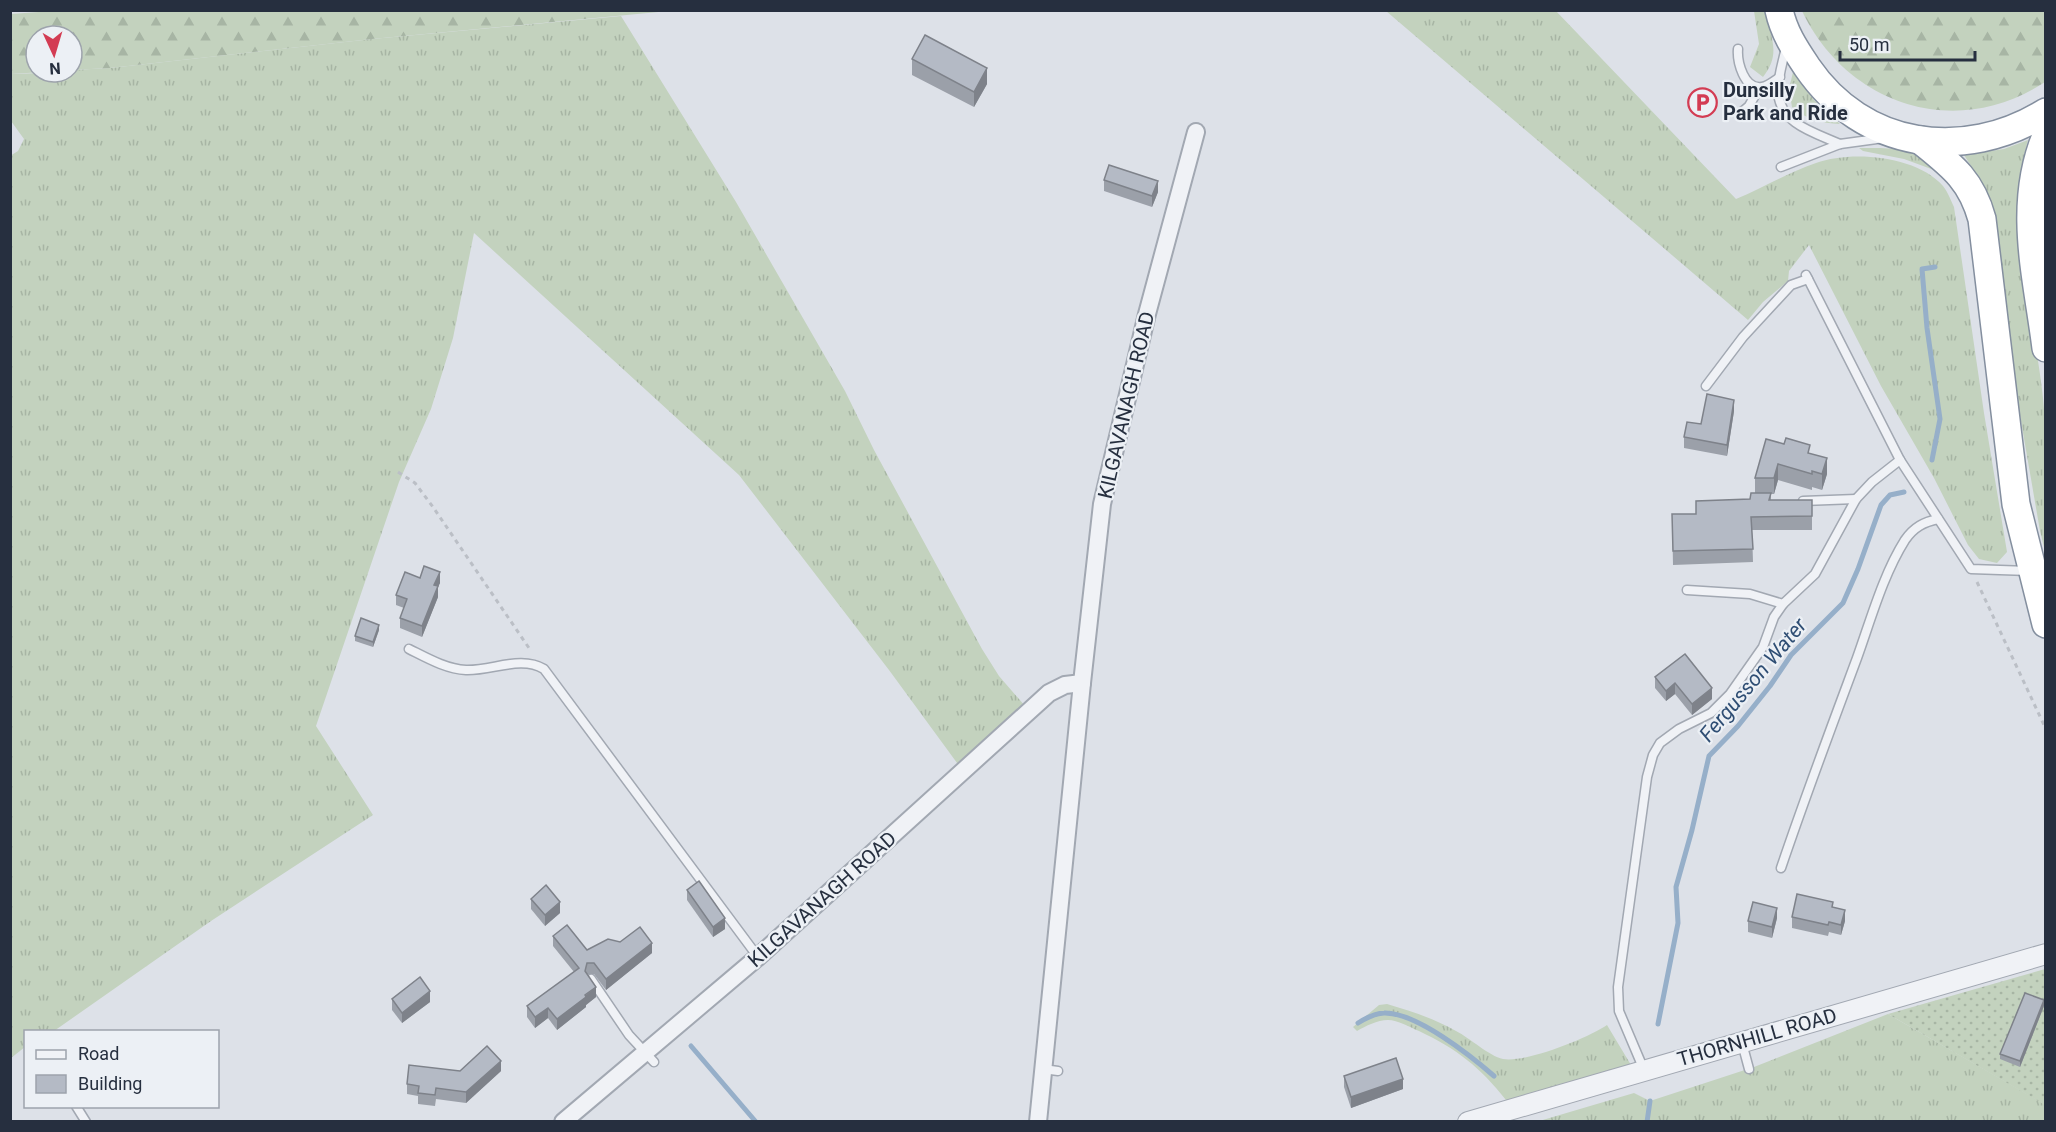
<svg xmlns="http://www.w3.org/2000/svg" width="2056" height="1132" font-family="Roboto,sans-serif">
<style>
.grass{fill:url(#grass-tufts)}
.forest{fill:url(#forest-firs)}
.garden{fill:url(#garden-dots)}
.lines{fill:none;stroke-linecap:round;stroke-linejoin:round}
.stream{stroke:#96afc9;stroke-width:5}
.service-casing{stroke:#a2a8b2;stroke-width:11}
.minor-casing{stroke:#a2a8b2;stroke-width:20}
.tertiary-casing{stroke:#a2a8b2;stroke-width:22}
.trunk-casing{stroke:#848f9f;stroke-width:30}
.path{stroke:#bbbfc6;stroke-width:3;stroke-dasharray:4.5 4.5;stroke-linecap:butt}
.service{stroke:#f0f2f6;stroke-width:8}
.minor{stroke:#f0f2f6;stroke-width:16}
.tertiary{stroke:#f0f2f6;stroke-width:20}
.trunk{stroke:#fff;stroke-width:27}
.wall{fill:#9ba0a9}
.shaded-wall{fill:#7e828a}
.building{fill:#b4bac5;stroke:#7e828a;stroke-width:1.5}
.labels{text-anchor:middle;stroke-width:4.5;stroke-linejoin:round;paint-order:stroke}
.poi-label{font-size:20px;font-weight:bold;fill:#262f3f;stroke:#ecf0f5;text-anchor:start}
.street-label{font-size:20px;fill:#262f3f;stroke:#ecf0f5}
.water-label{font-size:21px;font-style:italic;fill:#2f4e74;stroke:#ecf0f5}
</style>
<defs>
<pattern id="grass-tufts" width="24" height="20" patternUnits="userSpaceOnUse" patternTransform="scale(1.5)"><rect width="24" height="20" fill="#c3d2be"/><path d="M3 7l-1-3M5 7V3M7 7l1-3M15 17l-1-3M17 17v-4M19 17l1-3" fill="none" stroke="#a7b5a4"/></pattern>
<pattern id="forest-firs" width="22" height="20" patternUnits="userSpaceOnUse" patternTransform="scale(1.5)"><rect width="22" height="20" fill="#c3d2be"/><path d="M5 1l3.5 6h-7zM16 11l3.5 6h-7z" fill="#a7b5a4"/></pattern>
<pattern id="garden-dots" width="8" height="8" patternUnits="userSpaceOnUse" patternTransform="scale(1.5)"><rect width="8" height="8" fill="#c3d2be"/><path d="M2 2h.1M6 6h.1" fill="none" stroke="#a7b5a4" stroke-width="1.8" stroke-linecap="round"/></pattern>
</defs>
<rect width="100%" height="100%" fill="#dde1e8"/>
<!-- grass -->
<g class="grass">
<path d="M1386,11H1556L1736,199C1763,188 1789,172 1816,163C1852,150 1917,156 1943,186C1948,192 1951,201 1954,207L1984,413L2007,552L1997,563L1979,559L1968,545L1934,478L1881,386L1809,245L1789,271L1788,281L1763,302L1748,320Z"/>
<path d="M1754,11H1766C1770,37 1782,53 1763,77L1750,67L1759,44Z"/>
<path d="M621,16L736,202L845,391L874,450L982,649L999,676L1025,706L960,767L889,670L739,475L474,233L453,338L431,409L399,482L316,726L373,815L211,921L54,1031L26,1032L25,1047L11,1058L10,156L18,151L24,139L11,121V74L72,72V70L110,68L372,39Z"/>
<path d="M1793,72L1814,100L1840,124C1821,123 1807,120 1792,107L1789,89Z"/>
<path d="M2028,140C2002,231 2040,330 2045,422C2048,465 2045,508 2045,551L2040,531L2016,392L1992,212L1980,180L1964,155L2004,149Z"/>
<path d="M1859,148C1887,148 1915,146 1934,170L1904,159L1863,151Z"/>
<path d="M1387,1004C1411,1011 1435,1019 1456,1031C1470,1038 1489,1056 1503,1059C1526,1063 1588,1038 1607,1025L1631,1065L1506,1100C1480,1067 1457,1049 1419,1031C1409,1027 1398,1020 1388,1020C1377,1020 1366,1026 1357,1031L1353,1027L1379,1005Z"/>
<path d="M1888,1014L2046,1105L2045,1122H1536L1634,1093L1650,1101L1754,1067Z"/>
</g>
<!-- forest -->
<g class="forest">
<path d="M66,10H693V11H669L372,39L110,68L72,70V36H36V72H43L11,74V14Z"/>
<path d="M1802,11H2045V82C1956,141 1847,105 1802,11Z"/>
</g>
<!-- garden -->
<path class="garden" d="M2045,969V1105L1888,1014Z"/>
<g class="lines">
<!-- stream -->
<g class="stream">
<path d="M1932,460L1940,419L1927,328L1922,269L1935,267"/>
<path d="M1358,1023C1366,1018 1375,1013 1384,1013C1416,1012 1471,1056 1494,1076"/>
<path d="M1658,1024L1678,923L1676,887L1692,830L1709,756L1738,726L1770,686L1791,655L1843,603L1858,569L1881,505L1890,495L1904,492"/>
<path d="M691,1046L756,1122"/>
<path d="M1647,1122L1650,1101"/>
</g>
<defs>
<g id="service">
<path d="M1786,47C1783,62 1777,79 1778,93C1781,125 1816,133 1840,144"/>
<path d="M1738,49C1737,62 1744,90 1762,87C1768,86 1774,81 1780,77"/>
<path d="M1743,111L1749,106L1759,88"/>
<path d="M1781,167L1840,144L1884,138"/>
<path d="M1806,275L1900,460L1971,569L2029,571"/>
<path d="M1706,386L1743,337L1791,285L1808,279"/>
<path d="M1803,501L1856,499"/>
<path d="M1687,590L1750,594L1783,604L1815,574L1856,499L1872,482L1900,460"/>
<path d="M409,649C427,658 446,669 466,670C492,671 521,655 544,669L758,957"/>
<path d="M1781,868C1805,797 1831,728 1857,658C1871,619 1883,575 1905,540C1914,527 1924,522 1938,519"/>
<path d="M591,979L629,1035L654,1062"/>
<path d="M1742,1043L1749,1069"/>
<path d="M1043,1069L1058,1071"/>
<path d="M1644,1070L1619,1011L1618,987L1647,777L1653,755L1660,743L1679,729L1711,713L1730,694L1763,647L1774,617L1783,604"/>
<path d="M76,1106L86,1122"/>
</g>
<g id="minor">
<path d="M563,1122L758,957L1049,693L1065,685L1082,683"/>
<path d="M1038,1122L1082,683L1102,504L1147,314L1196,132"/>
</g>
<path id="tertiary" d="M1468,1122L2046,954"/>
<g id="trunk">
<path d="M1779,10C1784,33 1795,49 1807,67C1863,149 1963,163 2046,112"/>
<path d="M2046,136C2017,206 2037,276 2046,348"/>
<path d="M1920,140C1951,165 1971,179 1982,219L2016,504L2046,624"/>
</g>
</defs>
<!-- service casing -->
<use href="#service" class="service-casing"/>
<!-- minor casing -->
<use href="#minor" class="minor-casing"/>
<!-- tertiary casing -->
<use href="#tertiary" class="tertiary-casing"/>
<!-- trunk casing -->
<use href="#trunk" class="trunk-casing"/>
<!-- path -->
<g class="path">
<path d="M398,472L415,483L433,507L531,651"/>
<path d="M1977,582L2044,725"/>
</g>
<!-- service -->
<use href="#service" class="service"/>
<!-- minor -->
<use href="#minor" class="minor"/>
<!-- tertiary -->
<use href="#tertiary" class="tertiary"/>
<!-- trunk -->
<use href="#trunk" class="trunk"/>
</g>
<!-- wall -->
<g class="wall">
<path d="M912,59L987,84L974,107L912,75Z"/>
<path d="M1104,180L1158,192L1152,207L1104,191Z"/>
<path d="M1734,411L1727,456L1684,448V437Z"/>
<path d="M1766,439L1810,454L1827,474L1822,490L1812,487V490L1778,480L1774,494H1771V500H1812V530H1752L1753,562L1673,565L1672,514H1696V501L1750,499L1755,493V478Z"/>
<path d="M420,578L440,583L438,586V597L422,637L400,628V618L404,608L396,605V595Z"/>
<path d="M379,630L373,647L355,641V636Z"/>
<path d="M1685,654L1712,699L1692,715L1675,694L1666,701L1655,688V677Z"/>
<path d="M687,890L725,929L713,937L687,900Z"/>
<path d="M531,899L560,913L545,926L531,909Z"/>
<path d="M1833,907L1845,921L1841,935L1829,932L1828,936L1792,928V917Z"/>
<path d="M1777,918L1772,938L1748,932V921Z"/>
<path d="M553,936L587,950L652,953L606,990L594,974H587L596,997L586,1005V1007L557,1030L548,1018L535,1028L527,1017V1006L574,972L553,946Z"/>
<path d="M392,999L430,1002L402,1023L392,1010Z"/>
<path d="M2044,1006L2020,1067L2000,1059V1054Z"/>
<path d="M460,1071H501L466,1103L436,1099L435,1106L418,1104V1096L407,1094V1084Z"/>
<path d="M1344,1076L1403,1089L1351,1108L1344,1087Z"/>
</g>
<!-- shaded-wall -->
<g class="shaded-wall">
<path d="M987,68V84L974,107V92Z"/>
<path d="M1158,181V192L1152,207V196Z"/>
<path d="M1734,400V411L1727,456V445Z"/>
<path d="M1827,458V474L1822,490V474Z"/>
<path d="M1778,464V480L1774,494V478Z"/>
<path d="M440,572V583L434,596V585Z"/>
<path d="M438,586V597L422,637V626Z"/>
<path d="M379,625V630L373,647V642Z"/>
<path d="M1675,683V694L1666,701V691Z"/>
<path d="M1712,688V699L1692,715V704Z"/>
<path d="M560,902V913L545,926V915Z"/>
<path d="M1777,908V918L1772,938V927Z"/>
<path d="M1845,910V921L1841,935V925Z"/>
<path d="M725,918V929L713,937V927Z"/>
<path d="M652,943V953L606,990V979Z"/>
<path d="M596,987V997L586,1005V1007L557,1030V1019Z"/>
<path d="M430,991V1002L402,1023V1013Z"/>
<path d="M2044,1000V1006L2020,1067V1061Z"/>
<path d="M548,1008V1018L535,1028V1017Z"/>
<path d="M501,1061V1071L466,1103V1092Z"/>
<path d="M1403,1079V1089L1351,1108V1097Z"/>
</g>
<!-- building -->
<g class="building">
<path d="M925,35L987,68L974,92L912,59Z"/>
<path d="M1109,165L1158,181L1152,196L1104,180Z"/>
<path d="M1707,394L1734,400L1727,445L1684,437L1687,422L1701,424Z"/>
<path d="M1786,438L1810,445L1808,453L1827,458L1822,474L1812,471V474L1778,464L1774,478H1755L1766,439L1784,444Z"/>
<path d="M1751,493H1771L1769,500H1812V516L1751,517L1753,549L1673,551L1672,514H1696V501L1750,499Z"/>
<path d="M424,566L440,572L434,585L438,586L422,626L400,618L407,599L396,595L405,572L420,578Z"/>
<path d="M361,618L379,625L373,642L355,636Z"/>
<path d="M1685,654L1712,688L1692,704L1675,683L1666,691L1655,677Z"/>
<path d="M699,881L725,918L713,927L687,890Z"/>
<path d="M546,885L560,902L545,915L531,899Z"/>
<path d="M1797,894L1833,902L1832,907L1845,910L1841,925L1829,922L1828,925L1792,917Z"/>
<path d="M1753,902L1777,908L1772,927L1748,921Z"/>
<path d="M567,925L587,950L608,939L620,942L640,927L652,943L606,979L594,963H587L585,971L596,987L585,995L586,997L557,1019L548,1008L535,1017L527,1006L579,968L553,936Z"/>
<path d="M420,977L430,991L402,1013L392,999Z"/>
<path d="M2025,993L2044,1000L2020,1061L2000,1054Z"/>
<path d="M487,1046L501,1061L466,1092L436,1088L435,1095L418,1093L419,1086L407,1084L409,1065L460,1071Z"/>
<path d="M1396,1058L1403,1079L1351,1097L1344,1076Z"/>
</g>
<!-- icons -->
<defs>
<symbol id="parking-ring" viewBox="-11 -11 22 22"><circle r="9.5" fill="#ecf0f5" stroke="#d33c53" stroke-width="1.5"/><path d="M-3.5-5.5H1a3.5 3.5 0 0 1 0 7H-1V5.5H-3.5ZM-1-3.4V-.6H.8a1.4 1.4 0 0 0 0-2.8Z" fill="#d33c53"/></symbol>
</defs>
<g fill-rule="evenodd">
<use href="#parking-ring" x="1686" y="86" width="33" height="33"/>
</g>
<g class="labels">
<!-- poi labels -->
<g class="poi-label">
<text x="1723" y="97">Dunsilly<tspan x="1723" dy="23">Park and Ride</tspan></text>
</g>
<!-- street labels -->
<g class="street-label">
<text transform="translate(1126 405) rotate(-77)" y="7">KILGAVANAGH ROAD</text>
<text transform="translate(822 899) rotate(-42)" y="7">KILGAVANAGH ROAD</text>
<text transform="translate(1757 1037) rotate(-16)" y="7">THORNHILL ROAD</text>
</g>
<!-- water labels -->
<g class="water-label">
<text transform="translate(1753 680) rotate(-50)" y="7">Fergusson Water</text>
</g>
</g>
<!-- border -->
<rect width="2056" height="1132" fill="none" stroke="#262f3f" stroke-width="24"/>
<!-- legend -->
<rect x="24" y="1030" width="195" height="78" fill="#ecf0f5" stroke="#9da3ac" stroke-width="1.5"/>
<rect x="36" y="1050" width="30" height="9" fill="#f0f2f6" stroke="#9da3ac" stroke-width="1.5"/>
<text x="78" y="1060" font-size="18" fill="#262f3f">Road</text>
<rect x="36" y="1075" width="30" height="18" fill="#b4bac5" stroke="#9da3ac" stroke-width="1.5"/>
<text x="78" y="1090" font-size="18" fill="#262f3f">Building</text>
<!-- north arrow -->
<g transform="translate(54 54) rotate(176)"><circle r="28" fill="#ecf0f5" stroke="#9da3ac" stroke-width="1.5"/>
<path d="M0-4.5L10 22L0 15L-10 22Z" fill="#d33c53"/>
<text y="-9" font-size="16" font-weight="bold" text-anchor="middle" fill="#262f3f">N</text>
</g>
<!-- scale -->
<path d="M1840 51v9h135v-9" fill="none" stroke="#262f3f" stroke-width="3"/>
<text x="1849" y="51" font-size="18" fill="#262f3f" stroke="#ecf0f5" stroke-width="4.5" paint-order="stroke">50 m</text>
</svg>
